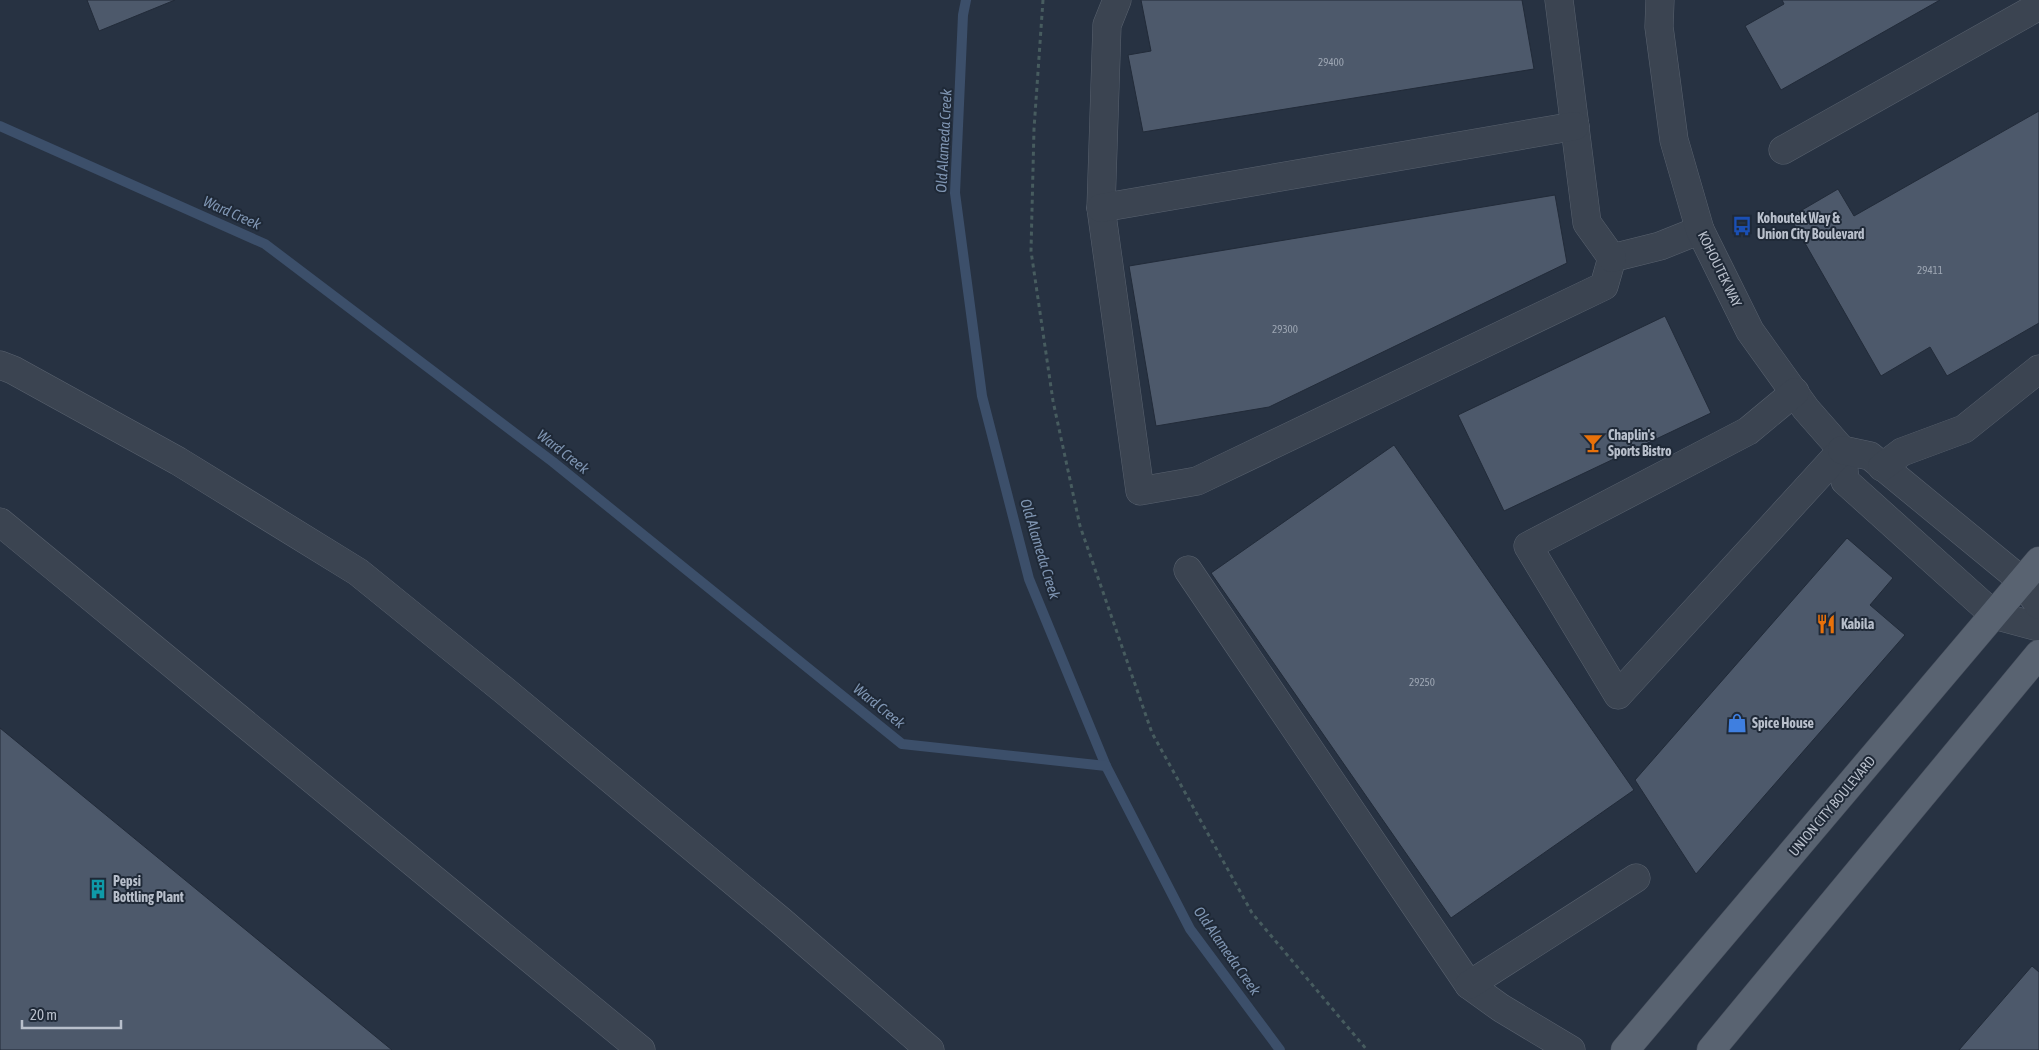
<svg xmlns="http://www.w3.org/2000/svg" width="2039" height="1050" font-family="'Asap Condensed',sans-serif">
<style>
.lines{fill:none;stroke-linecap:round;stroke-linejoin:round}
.stream{stroke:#3c4f6a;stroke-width:10}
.building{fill:#4d596b;stroke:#222b39}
.minor-casing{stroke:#59626f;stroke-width:29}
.major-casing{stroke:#454d5b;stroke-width:29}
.path{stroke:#475c5f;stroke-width:3;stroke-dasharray:4 4;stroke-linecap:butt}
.minor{stroke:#3b4451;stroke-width:28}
.major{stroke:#596371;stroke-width:28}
.labels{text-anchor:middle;stroke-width:4;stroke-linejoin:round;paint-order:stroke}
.number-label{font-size:11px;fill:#9da6b3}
.poi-label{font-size:14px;font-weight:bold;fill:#b8bfcb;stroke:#1f2937;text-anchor:start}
.street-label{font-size:14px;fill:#b8bfcb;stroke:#1f2937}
.water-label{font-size:15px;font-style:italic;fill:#7f95b2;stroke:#1f2937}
</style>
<rect width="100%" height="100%" fill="#273242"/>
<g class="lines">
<!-- stream -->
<g class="stream">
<path d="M966,0L963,15L955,193L982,396L1029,579L1106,766L1190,929L1280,1050"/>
<path d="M0,126L265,244L553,462L902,744L1106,766"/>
</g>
</g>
<!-- building -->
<g class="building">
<path d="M87,0H175L99,31Z"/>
<path d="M1141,0H1522L1534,69L1143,132L1128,55L1151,51Z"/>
<path d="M1782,0H1940L1781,90L1745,26L1784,4Z"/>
<path d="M2039,111V323L1947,376L1930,347L1881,376L1790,217L1838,189L1854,216Z"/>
<path d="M1555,195L1567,263L1269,407L1156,426L1129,266Z"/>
<path d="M1665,316L1711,413L1504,511L1458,415Z"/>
<path d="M1394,445L1634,790L1451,918L1211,573Z"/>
<path d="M1847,538L1893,578L1870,605L1905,635L1696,874L1635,780Z"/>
<path d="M0,728L392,1050H0Z"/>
<path d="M2032,966L2039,972V1050H1959Z"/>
</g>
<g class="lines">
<defs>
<g id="minor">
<path d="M1117,0L1107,25L1101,208L1140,491L1197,481L1604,286L1612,258L1660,246L1700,230"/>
<path d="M1559,0L1587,223L1612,258"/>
<path d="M1660,0L1659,27L1674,140L1700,230L1750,331L1806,409L1842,450L1845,481L1994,615L2039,627"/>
<path d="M1783,150L2039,6"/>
<path d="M1101,208L1575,126"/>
<path d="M0,365L13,370L178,461L358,572L505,691L781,921L930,1050"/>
<path d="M1795,392L1748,431L1528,546L1618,695L1842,450"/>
<path d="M1842,450L1870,456L2022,581L2039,605"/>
<path d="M1882,467L1902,452L1964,429L2039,369"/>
<path d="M0,522L641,1050"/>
<path d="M1188,570L1469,985L1501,1008L1571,1050"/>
<path d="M1469,985L1636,878"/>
</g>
<g id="major">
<path d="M1625,1050L2039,561"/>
<path d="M1711,1050L2039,654"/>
</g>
</defs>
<!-- minor casing -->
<use href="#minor" class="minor-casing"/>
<!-- major casing -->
<use href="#major" class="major-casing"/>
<!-- path -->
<path class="path" d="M1043,0L1034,129L1031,251L1053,401L1080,526L1152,733L1252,913L1367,1050"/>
<!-- minor -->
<use href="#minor" class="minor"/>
<!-- major -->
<use href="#major" class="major"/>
</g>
<!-- icons -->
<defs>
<symbol id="bus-bare" viewBox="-9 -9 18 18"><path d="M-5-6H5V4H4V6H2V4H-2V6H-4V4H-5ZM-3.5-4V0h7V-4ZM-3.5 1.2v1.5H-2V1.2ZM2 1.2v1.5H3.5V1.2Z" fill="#1a4fb4" stroke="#1f2937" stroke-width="2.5" paint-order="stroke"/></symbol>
<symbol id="bar-bare" viewBox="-9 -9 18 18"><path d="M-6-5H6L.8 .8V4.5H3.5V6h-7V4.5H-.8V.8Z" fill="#e8710a" stroke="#1f2937" stroke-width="2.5" paint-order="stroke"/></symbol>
<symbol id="restaurant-bare" viewBox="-9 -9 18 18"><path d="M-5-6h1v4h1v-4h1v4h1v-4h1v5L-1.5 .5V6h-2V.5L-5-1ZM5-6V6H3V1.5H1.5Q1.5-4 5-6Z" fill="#e8710a" stroke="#1f2937" stroke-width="2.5" paint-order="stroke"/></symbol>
<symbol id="shop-bare" viewBox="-9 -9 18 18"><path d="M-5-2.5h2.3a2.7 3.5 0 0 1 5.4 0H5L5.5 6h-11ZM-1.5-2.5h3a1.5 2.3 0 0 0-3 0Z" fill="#3f7fe0" stroke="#1f2937" stroke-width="2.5" paint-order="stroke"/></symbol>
<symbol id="building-bare" viewBox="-9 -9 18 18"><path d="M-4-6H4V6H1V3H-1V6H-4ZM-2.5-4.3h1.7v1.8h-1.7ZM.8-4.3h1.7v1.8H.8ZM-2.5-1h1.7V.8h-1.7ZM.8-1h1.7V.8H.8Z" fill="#0f9aa8" stroke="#1f2937" stroke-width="2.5" paint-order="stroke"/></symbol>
</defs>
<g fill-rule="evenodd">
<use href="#bus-bare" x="1728" y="212" width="28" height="28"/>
<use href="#bar-bare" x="1579" y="429" width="28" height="28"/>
<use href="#restaurant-bare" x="1812" y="610" width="28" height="28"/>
<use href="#shop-bare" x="1723" y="709" width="28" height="28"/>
<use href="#building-bare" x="84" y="875" width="28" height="28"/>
</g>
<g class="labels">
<!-- number labels -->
<g class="number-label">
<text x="1331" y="66">29400</text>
<text x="1930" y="274">29411</text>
<text x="1285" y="333">29300</text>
<text x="1422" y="686">29250</text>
</g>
<!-- poi labels -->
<g class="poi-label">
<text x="1757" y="223">Kohoutek Way &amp;<tspan x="1757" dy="16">Union City Boulevard</tspan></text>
<text x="1608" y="440">Chaplin's<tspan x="1608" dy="16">Sports Bistro</tspan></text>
<text x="1841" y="629">Kabila</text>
<text x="1752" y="728">Spice House</text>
<text x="113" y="886">Pepsi<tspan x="113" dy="16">Bottling Plant</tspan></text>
</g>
<!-- street labels -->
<g class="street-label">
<text transform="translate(1720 269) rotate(64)" y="5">KOHOUTEK WAY</text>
<text transform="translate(1832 806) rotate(-50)" y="5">UNION CITY BOULEVARD</text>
</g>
<!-- water labels -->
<g class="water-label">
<text transform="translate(944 141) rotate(-87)" y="5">Old Alameda Creek</text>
<text transform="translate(232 213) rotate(24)" y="5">Ward Creek</text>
<text transform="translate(563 452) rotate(38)" y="5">Ward Creek</text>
<text transform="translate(1040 549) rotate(73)" y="5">Old Alameda Creek</text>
<text transform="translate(879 706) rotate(39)" y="5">Ward Creek</text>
<text transform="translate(1227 951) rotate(55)" y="5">Old Alameda Creek</text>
</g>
</g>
<!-- scale -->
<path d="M22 1020v8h99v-8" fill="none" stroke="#b8bfcb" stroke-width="2.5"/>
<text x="30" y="1020" font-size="15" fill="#b8bfcb" stroke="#1f2937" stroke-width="4" paint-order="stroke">20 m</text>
</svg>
